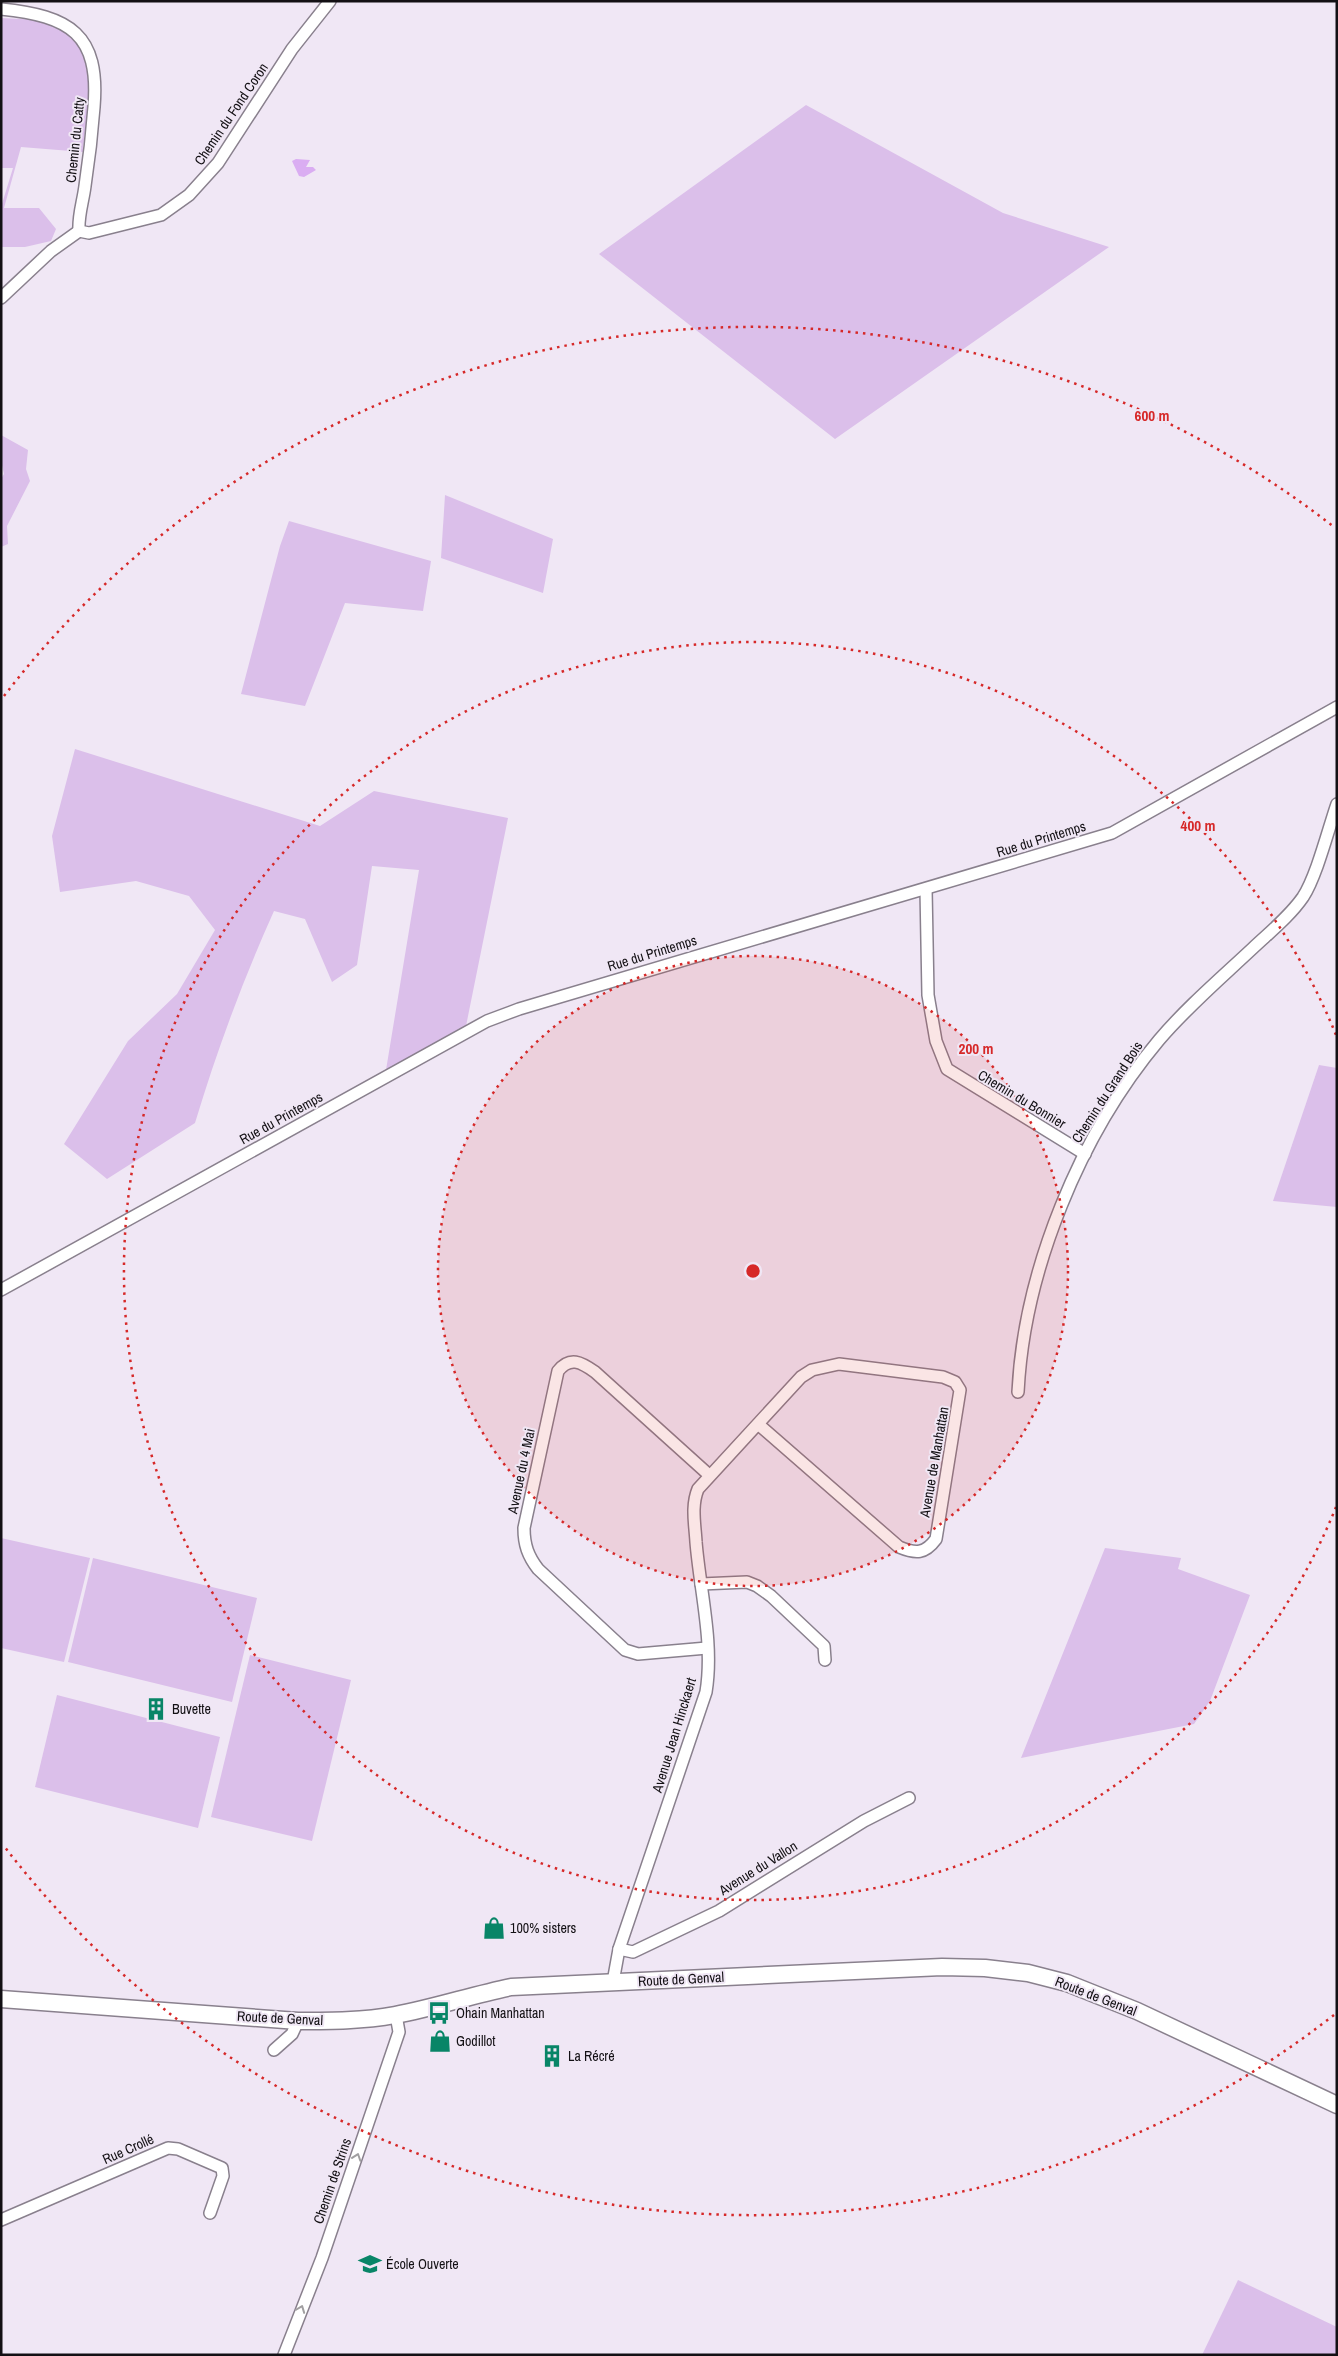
<svg xmlns="http://www.w3.org/2000/svg" width="1338" height="2356" font-family="'Archivo Narrow',sans-serif">
<style>
.green{fill:#dbbfea}
.water{fill:#daadf2}
.lines{fill:none;stroke-linecap:round;stroke-linejoin:round}
.minor-casing{stroke:#89808d;stroke-width:14}
.secondary-casing{stroke:#89808d;stroke-width:19}
.minor{stroke:#fff;stroke-width:11}
.secondary{stroke:#fff;stroke-width:16}
.oneway{stroke:#a19fa1}
.ring{fill:none;stroke:#d62828;stroke-width:2.5;stroke-dasharray:2.5 5}
.labels{text-anchor:middle;stroke-width:4;stroke-linejoin:round;paint-order:stroke}
.street-label{font-size:14px;fill:#131014;stroke:#f0e7f5}
.poi-label{font-size:14px;fill:#131014;stroke:#f0e7f5;text-anchor:start}
.centre{fill:#d62828;stroke:#f0e7f5;stroke-width:2.5}
.ring-label{font-size:15px;text-anchor:middle;font-weight:bold;fill:#d62828;stroke:#f0e7f5;stroke-width:4;stroke-linejoin:round;paint-order:stroke}
</style>
<rect width="100%" height="100%" fill="#f0e7f5"/>
<!-- green -->
<g class="green">
<path d="M1,18C14,19 31,18 43,22C105,39 87,103 83,152L21,147L4,208H39L56,229L51,241L25,247H1V207L13,168H1Z"/>
<path d="M806,105L1003,213L1109,247L835,439L599,254Z"/>
<path d="M1,435L28,450L26,469L30,481L7,526L8,544L1,547V479L4,474L1,461Z"/>
<path d="M445,495L553,539L543,593L441,558Z"/>
<path d="M289,521L431,561L423,611L345,603L305,706L241,694L280,546Z"/>
<path d="M75,749L320,826L374,791L508,818L466,1026L386,1070L419,870L372,866L357,965L332,982L305,919L274,911C243,980 217,1050 195,1123L107,1179L64,1144L128,1041L177,994L215,930L189,896L136,881L60,892L52,836Z"/>
<path d="M1319,1065L1337,1068V1207L1273,1201Z"/>
<path d="M1,1538L90,1558L64,1662L1,1648Z"/>
<path d="M1105,1548L1181,1558L1178,1569L1250,1595L1210,1701L1194,1724L1021,1758Z"/>
<path d="M93,1558L257,1598L232,1702L68,1662Z"/>
<path d="M250,1655L351,1680L312,1841L211,1817Z"/>
<path d="M57,1695L220,1737L198,1828L35,1787Z"/>
<path d="M1238,2280L1337,2327V2355H1202Z"/>
</g>
<!-- water -->
<path class="water" d="M296,159L310,160L306,167H313L316,170L304,177L299,176L292,161Z"/>
<g class="lines">
<defs>
<g id="minor">
<path d="M1,9C70,16 100,34 94,107C92,134 89,160 85,186C83,202 78,215 79,231"/>
<path d="M79,231L89,233L161,215L189,195L218,163L292,49L330,1"/>
<path d="M1,298L51,251L79,231"/>
<path d="M926,889L928,995L936,1041L947,1069L1085,1154"/>
<path d="M1,1290L487,1021L519,1009L1112,833L1337,707"/>
<path d="M1018,1392C1024,1271 1080,1134 1159,1040C1187,1007 1221,978 1253,948C1270,932 1290,916 1303,897C1317,875 1328,830 1337,804"/>
<path d="M701,1584L747,1582L757,1586L771,1596L824,1646L825,1660"/>
<path d="M707,1648L638,1654L625,1650L538,1569C528,1556 524,1545 524,1528L558,1371C570,1356 581,1362 595,1372L708,1474"/>
<path d="M619,1949L633,1952L719,1911L864,1821L909,1798"/>
<path d="M613,1982L619,1949L706,1692C714,1643 700,1591 696,1542C695,1524 691,1506 698,1489L801,1377L812,1370L839,1364L943,1377L955,1382L960,1390L936,1539C925,1554 916,1554 899,1547L758,1424"/>
<path d="M274,2050L292,2034L298,2021"/>
<path d="M1,2220L168,2148L178,2149L222,2168L223,2176L210,2213"/>
<path d="M284,2355L322,2258L399,2032L396,2015"/>
</g>
<path id="secondary" d="M1,1999L298,2021C331,2021 363,2021 395,2015C434,2008 472,1995 511,1987L942,1967L985,1968L1028,1973L1067,1983L1137,2011L1337,2105"/>
</defs>
<!-- minor casing -->
<use href="#minor" class="minor-casing"/>
<!-- secondary casing -->
<use href="#secondary" class="secondary-casing"/>
<!-- minor -->
<use href="#minor" class="minor"/>
<!-- secondary -->
<use href="#secondary" class="secondary"/>
</g>
<!-- one-way arrows -->
<defs><path id="oneway-chevron" d="M-2-3.5L2.5 0L-2 3.5" fill="none" stroke-width="1.6" stroke-linecap="round" stroke-linejoin="round" transform="scale(1.25)"/></defs>
<g class="oneway">
<use href="#oneway-chevron" transform="translate(357 2157) rotate(-71)"/>
<use href="#oneway-chevron" transform="translate(301 2309) rotate(-69)"/>
</g>
<!-- distance rings -->
<circle cx="753" cy="1271" r="315" fill="#d62828" fill-opacity=".12"/>
<g class="ring">
<circle cx="753" cy="1271" r="315"/>
<path d="M1336 1507A629 629 0 1 1 1336 1035"/>
<path d="M1334 2015A944 944 0 0 1 4 1846M4 696A944 944 0 0 1 1334 527"/>
</g>
<!-- icons -->
<defs>
<symbol id="building-bare" viewBox="-9 -9 18 18"><path d="M-4-6H4V6H1V3H-1V6H-4ZM-2.5-4.3h1.7v1.8h-1.7ZM.8-4.3h1.7v1.8H.8ZM-2.5-1h1.7V.8h-1.7ZM.8-1h1.7V.8H.8Z" fill="#088567" stroke="#f0e7f5" stroke-width="2.5" paint-order="stroke"/></symbol>
<symbol id="shop-bare" viewBox="-9 -9 18 18"><path d="M-5-2.5h2.3a2.7 3.5 0 0 1 5.4 0H5L5.5 6h-11ZM-1.5-2.5h3a1.5 2.3 0 0 0-3 0Z" fill="#088567" stroke="#f0e7f5" stroke-width="2.5" paint-order="stroke"/></symbol>
<symbol id="bus-bare" viewBox="-9 -9 18 18"><path d="M-5-6H5V4H4V6H2V4H-2V6H-4V4H-5ZM-3.5-4V0h7V-4ZM-3.5 1.2v1.5H-2V1.2ZM2 1.2v1.5H3.5V1.2Z" fill="#088567" stroke="#f0e7f5" stroke-width="2.5" paint-order="stroke"/></symbol>
<symbol id="school-bare" viewBox="-9 -9 18 18"><path d="M0-5L7-2L0 1L-7-2ZM-4 1L0 2.5L4 1V4Q0 6-4 4Z" fill="#088567" stroke="#f0e7f5" stroke-width="2.5" paint-order="stroke"/></symbol>
</defs>
<g fill-rule="evenodd">
<use href="#building-bare" x="140" y="1693" width="32" height="32"/>
<use href="#shop-bare" x="478" y="1912" width="32" height="32"/>
<use href="#bus-bare" x="423" y="1997" width="32" height="32"/>
<use href="#shop-bare" x="424" y="2025" width="32" height="32"/>
<use href="#building-bare" x="536" y="2040" width="32" height="32"/>
<use href="#school-bare" x="354" y="2248" width="32" height="32"/>
</g>
<g class="labels">
<!-- street labels -->
<g class="street-label">
<text transform="translate(231 114) rotate(-56)" y="5">Chemin du Fond Coron</text>
<text transform="translate(75 140) rotate(-84)" y="5">Chemin du Catty</text>
<text transform="translate(1041 839) rotate(-17)" y="5">Rue du Printemps</text>
<text transform="translate(652 953) rotate(-17)" y="5">Rue du Printemps</text>
<text transform="translate(1107 1092) rotate(-57)" y="5">Chemin du Grand Bois</text>
<text transform="translate(1022 1099) rotate(31)" y="5">Chemin du Bonnier</text>
<text transform="translate(281 1118) rotate(-29)" y="5">Rue du Printemps</text>
<text transform="translate(934 1462) rotate(-80)" y="5">Avenue de Manhattan</text>
<text transform="translate(521 1471) rotate(-78)" y="5">Avenue du 4 Mai</text>
<text transform="translate(674 1735) rotate(-73)" y="5">Avenue Jean Hinckaert</text>
<text transform="translate(758 1868) rotate(-32)" y="5">Avenue du Vallon</text>
<text transform="translate(681 1979) rotate(-3)" y="5">Route de Genval</text>
<text transform="translate(1096 1996) rotate(21)" y="5">Route de Genval</text>
<text transform="translate(280 2018) rotate(3)" y="5">Route de Genval</text>
<text transform="translate(128 2149) rotate(-24)" y="5">Rue Crollé</text>
<text transform="translate(332 2181) rotate(-71)" y="5">Chemin de Strins</text>
</g>
<!-- poi labels -->
<g class="poi-label">
<text x="172" y="1714">Buvette</text>
<text x="510" y="1933">100% sisters</text>
<text x="456" y="2018">Ohain Manhattan</text>
<text x="456" y="2046">Godillot</text>
<text x="568" y="2061">La Récré</text>
<text x="386" y="2269">École Ouverte</text>
</g>
</g>
<circle cx="753" cy="1271" r="8" class="centre"/>
<g class="ring-label">
<text x="1152" y="421">600 m</text>
<text x="1198" y="831">400 m</text>
<text x="976" y="1054">200 m</text>
</g>
<!-- border -->
<rect width="1338" height="2356" fill="none" stroke="#131014" stroke-width="5"/>
</svg>
